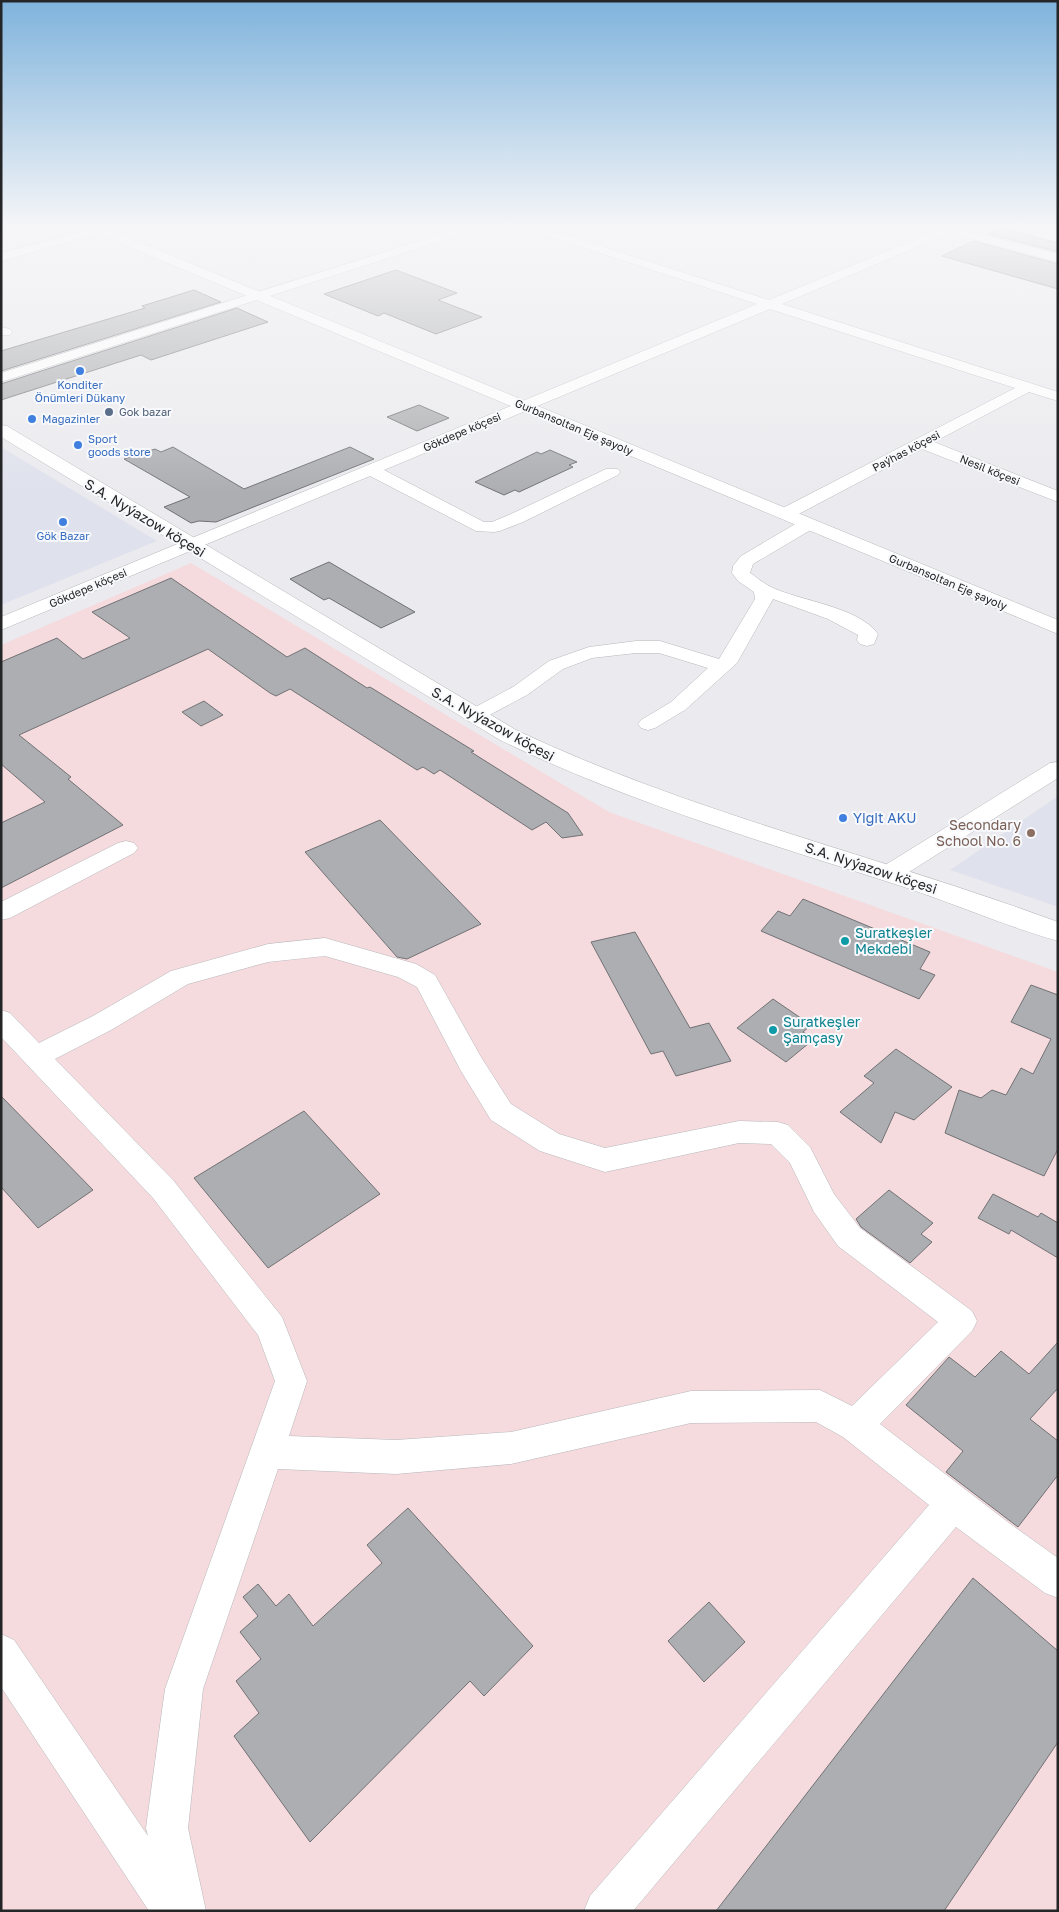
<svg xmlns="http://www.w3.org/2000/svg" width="1059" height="1912" font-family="'Golos Text',sans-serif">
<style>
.built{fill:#dfe1ec}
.industrial{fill:#f5dade}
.building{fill:#adaeb1;stroke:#717275}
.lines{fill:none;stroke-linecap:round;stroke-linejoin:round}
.minor-casing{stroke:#b7b8bb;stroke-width:1}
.major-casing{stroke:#b7b8bb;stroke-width:1}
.minor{fill:#fff;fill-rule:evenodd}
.major{fill:#fff;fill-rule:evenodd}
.shop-dot{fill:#3f7fe0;stroke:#f8f9fc;stroke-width:2}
.service-dot{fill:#5c6f8a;stroke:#f8f9fc;stroke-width:2}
.education-dot{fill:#8d6e63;stroke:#f8f9fc;stroke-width:2}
.culture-dot{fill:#0f9aa8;stroke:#f8f9fc;stroke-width:2}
.labels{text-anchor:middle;stroke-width:4;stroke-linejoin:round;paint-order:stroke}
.far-shop-label{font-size:11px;fill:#366cbe;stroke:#f8f9fc}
.far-service-label{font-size:11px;fill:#4e5e75;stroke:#f8f9fc;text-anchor:start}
.far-street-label{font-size:11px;fill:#242526;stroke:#f8f9fc}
.street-label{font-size:14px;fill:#242526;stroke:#f8f9fc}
.shop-label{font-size:14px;fill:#366cbe;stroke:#f8f9fc;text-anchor:start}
.education-label{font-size:14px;fill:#785e54;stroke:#f8f9fc;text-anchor:end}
.culture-label{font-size:14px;fill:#0d838f;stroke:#f8f9fc;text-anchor:start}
</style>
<rect width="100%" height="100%" fill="#ebebef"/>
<!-- built -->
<g class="built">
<path d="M1,447L94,503L157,541L1,605Z"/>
<path d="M1058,796V907L950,870Z"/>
</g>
<!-- industrial -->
<path class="industrial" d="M191,563L609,812L1058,972V1911H1V645Z"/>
<!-- building -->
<g class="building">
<path d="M1000,228L1058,243V252L989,234Z"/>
<path d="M973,241L1058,264V289L942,256Z"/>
<path d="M396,270L457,293L438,300L482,317L436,334L384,313L378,316L324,294Z"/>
<path d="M194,290L221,302L1,371V351L145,308L142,306Z"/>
<path d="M237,308L268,322L151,360L141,355L1,400V384Z"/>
<path d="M419,405L449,418L417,431L387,417Z"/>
<path d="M173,447L244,489L350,447L374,459L216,522L199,521L191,523L164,507L190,497L124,459L155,449L161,452Z"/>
<path d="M550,450L577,462L569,465L573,467L519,492L515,490L504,495L475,482L537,452L541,454Z"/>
<path d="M329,562L363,582L415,612L381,628L329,598L324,600L290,579Z"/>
<path d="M171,578L287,657L305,648L367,688L370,687L474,751L471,752L568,813L583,835L562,838L546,822L532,830L440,770L434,774L423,767L417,770L290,689L276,696L270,693L208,649L19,735L71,777L68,779L123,825L1,888V823L45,802L1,764V662L57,638L83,659L130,638L92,612Z"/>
<path d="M204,701L223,715L201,726L182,712Z"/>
<path d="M380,820L481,924L407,959L397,957L305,852Z"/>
<path d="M803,899L930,952L920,969L935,975L919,999L761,931L778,911L790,916Z"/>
<path d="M635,932L690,1028L709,1023L731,1061L676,1076L663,1051L651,1054L591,942Z"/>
<path d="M1031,985L1058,995V1149L1044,1176L945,1133L959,1090L981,1098L992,1090L1006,1095L1021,1068L1033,1074L1051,1039L1011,1022Z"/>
<path d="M773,999L811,1025L803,1032L814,1039L786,1062L737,1028Z"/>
<path d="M896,1049L952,1087L914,1120L895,1112L881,1143L840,1112L874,1083L864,1076Z"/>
<path d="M1,1096L93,1190L38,1228L1,1187Z"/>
<path d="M304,1111L380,1194L268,1268L194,1178Z"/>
<path d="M889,1190L933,1223L921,1234L932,1242L910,1263L861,1227L856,1219Z"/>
<path d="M993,1194L1038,1217L1041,1213L1058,1223V1258L1011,1230L1009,1234L978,1218Z"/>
<path d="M1058,1342V1388L1030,1419L1058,1441V1475L1018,1527L946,1472L963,1451L906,1405L949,1357L975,1377L1001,1351L1029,1374Z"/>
<path d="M408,1508L533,1646L484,1696L470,1681L310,1842L234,1736L259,1713L236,1681L261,1659L240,1632L258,1616L243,1597L258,1584L276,1606L289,1594L313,1626L382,1563L367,1545Z"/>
<path d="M973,1578L1058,1651V1742L944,1911H716Z"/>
<path d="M709,1602L745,1642L704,1682L668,1641Z"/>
</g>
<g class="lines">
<defs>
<g id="minor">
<path d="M467,226H484L482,228L1,382V373Z"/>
<path d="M521,226H538L769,300L938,230L932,228L930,226H950L1058,254V262L950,233L782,304L1058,392V401L1029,392L934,442L1058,491V502L922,449L791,518H779L777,514L779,510L1015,388L770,309L384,470L484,522H492L511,514L606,469H618L620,472L618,475L523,522L500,531L494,532L476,531L370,476L1,630V617L757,304L523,228Z"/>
<path d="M100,227L106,230L104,232L1,261V253Z"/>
<path d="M1,327L10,329L12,332L10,335H1Z"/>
<path d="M808,519L814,520L817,524L814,528L753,564L750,573C756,577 762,582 769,586C798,601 858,606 878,634L874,644L867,646L860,644L857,640L858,635L828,619L773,599L737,663L685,710L655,728L648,730L641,728L638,724L641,720L671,702L708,668L659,653H636L592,658L563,669L527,695L482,719L475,721L468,719L465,715L468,711L513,687L549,661L589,647L636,641H660L719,659L755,599L754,592L738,581L732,573L733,566L741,556L802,520Z"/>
<path d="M1058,762V778L898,879L890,881L882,879L878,873L882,867L1050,763Z"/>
<path d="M126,841L134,843L138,848L134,853L10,918L1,920V902L118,843Z"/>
<path d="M325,938L416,964L435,975L481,1057L511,1104L559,1134L605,1148L739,1121L778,1122L788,1125L810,1147L834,1194L860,1228L972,1311L977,1321L972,1331L880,1424L1009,1523L1058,1558V1598L1045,1593L956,1527L633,1911H584L590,1896L929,1505L843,1437L816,1422L691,1423L511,1464L396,1474L278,1469L203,1689L188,1828L206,1911H149L1,1687V1634L14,1640L148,1836L146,1828L165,1689L275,1381L258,1335L153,1198L1,1037V1010L10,1013L39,1043L93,1016L171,971L268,944ZM325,956L398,977L417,987L461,1071L491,1120L540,1151L605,1172L739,1143L771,1144L790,1163L814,1212L838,1246L938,1322L852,1406L820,1390L691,1391L511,1432L396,1440L289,1436L307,1381L282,1317L173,1180L55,1059L111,1030L188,984L268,962Z"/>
</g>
<g id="major">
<path d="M1,226H12L10,229L1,231Z"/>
<path d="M84,226H100L1058,620V634L86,229Z"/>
<path d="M1,425L7,426L516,730C691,813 877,855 1058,922V941C1005,926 953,903 901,886C764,842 630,803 500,740L1,437Z"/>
</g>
</defs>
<!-- minor casing -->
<use href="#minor" class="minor-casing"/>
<!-- major casing -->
<use href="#major" class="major-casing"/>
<!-- minor -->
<use href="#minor" class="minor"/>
<!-- major -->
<use href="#major" class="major"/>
</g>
<!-- sky -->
<linearGradient id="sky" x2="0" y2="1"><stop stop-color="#7fb3dc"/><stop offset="0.46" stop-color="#f6f6f8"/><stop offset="1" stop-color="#f6f6f8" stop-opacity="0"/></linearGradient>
<rect width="1059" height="493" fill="url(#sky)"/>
<!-- markers -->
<g class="shop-dot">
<circle cx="80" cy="371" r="5"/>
<circle cx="32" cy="419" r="5"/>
<circle cx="78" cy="445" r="5"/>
<circle cx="63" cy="522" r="5"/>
<circle cx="843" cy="818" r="5"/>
</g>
<circle class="service-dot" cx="109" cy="412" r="5"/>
<circle class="education-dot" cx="1031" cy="833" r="5"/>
<g class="culture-dot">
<circle cx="845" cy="941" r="5"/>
<circle cx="773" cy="1030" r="5"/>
</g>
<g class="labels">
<!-- far-shop labels -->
<g class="far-shop-label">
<text x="80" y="389">Konditer<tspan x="80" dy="13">Önümleri Dükany</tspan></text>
<text x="42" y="423" text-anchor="start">Magazinler</text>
<text x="88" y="443" text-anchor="start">Sport<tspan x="88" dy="13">goods store</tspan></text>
<text x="63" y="540">Gök Bazar</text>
</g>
<!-- far-service labels -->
<g class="far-service-label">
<text x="119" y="416">Gok bazar</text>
</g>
<!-- far-street labels -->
<g class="far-street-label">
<text transform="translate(574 427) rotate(23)" y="4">Gurbansoltan Eje şayoly</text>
<text transform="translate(462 432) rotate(-23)" y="4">Gökdepe köçesi</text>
<text transform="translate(906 451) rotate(-28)" y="4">Paýhas köçesi</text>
<text transform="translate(990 470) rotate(22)" y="4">Nesil köçesi</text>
<text transform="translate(948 582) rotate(23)" y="4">Gurbansoltan Eje şayoly</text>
<text transform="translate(88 588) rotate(-23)" y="4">Gökdepe köçesi</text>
</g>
<!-- street labels -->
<g class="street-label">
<text transform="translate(145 518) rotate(31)" y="5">S.A. Nyýazow köçesi</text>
<text transform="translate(493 724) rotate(29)" y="5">S.A. Nyýazow köçesi</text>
<text transform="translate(871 868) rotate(18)" y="5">S.A. Nyýazow köçesi</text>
</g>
<!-- shop labels -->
<g class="shop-label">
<text x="853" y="823">Yigit AKU</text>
</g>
<!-- education labels -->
<g class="education-label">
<text x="1021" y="830">Secondary<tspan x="1021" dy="16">School No. 6</tspan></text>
</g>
<!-- culture labels -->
<g class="culture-label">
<text x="855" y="938">Suratkeşler<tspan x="855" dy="16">Mekdebi</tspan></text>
<text x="783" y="1027">Suratkeşler<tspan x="783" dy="16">Şamçasy</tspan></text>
</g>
</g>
<!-- border -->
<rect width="1059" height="1912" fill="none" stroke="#242526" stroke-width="5"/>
</svg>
